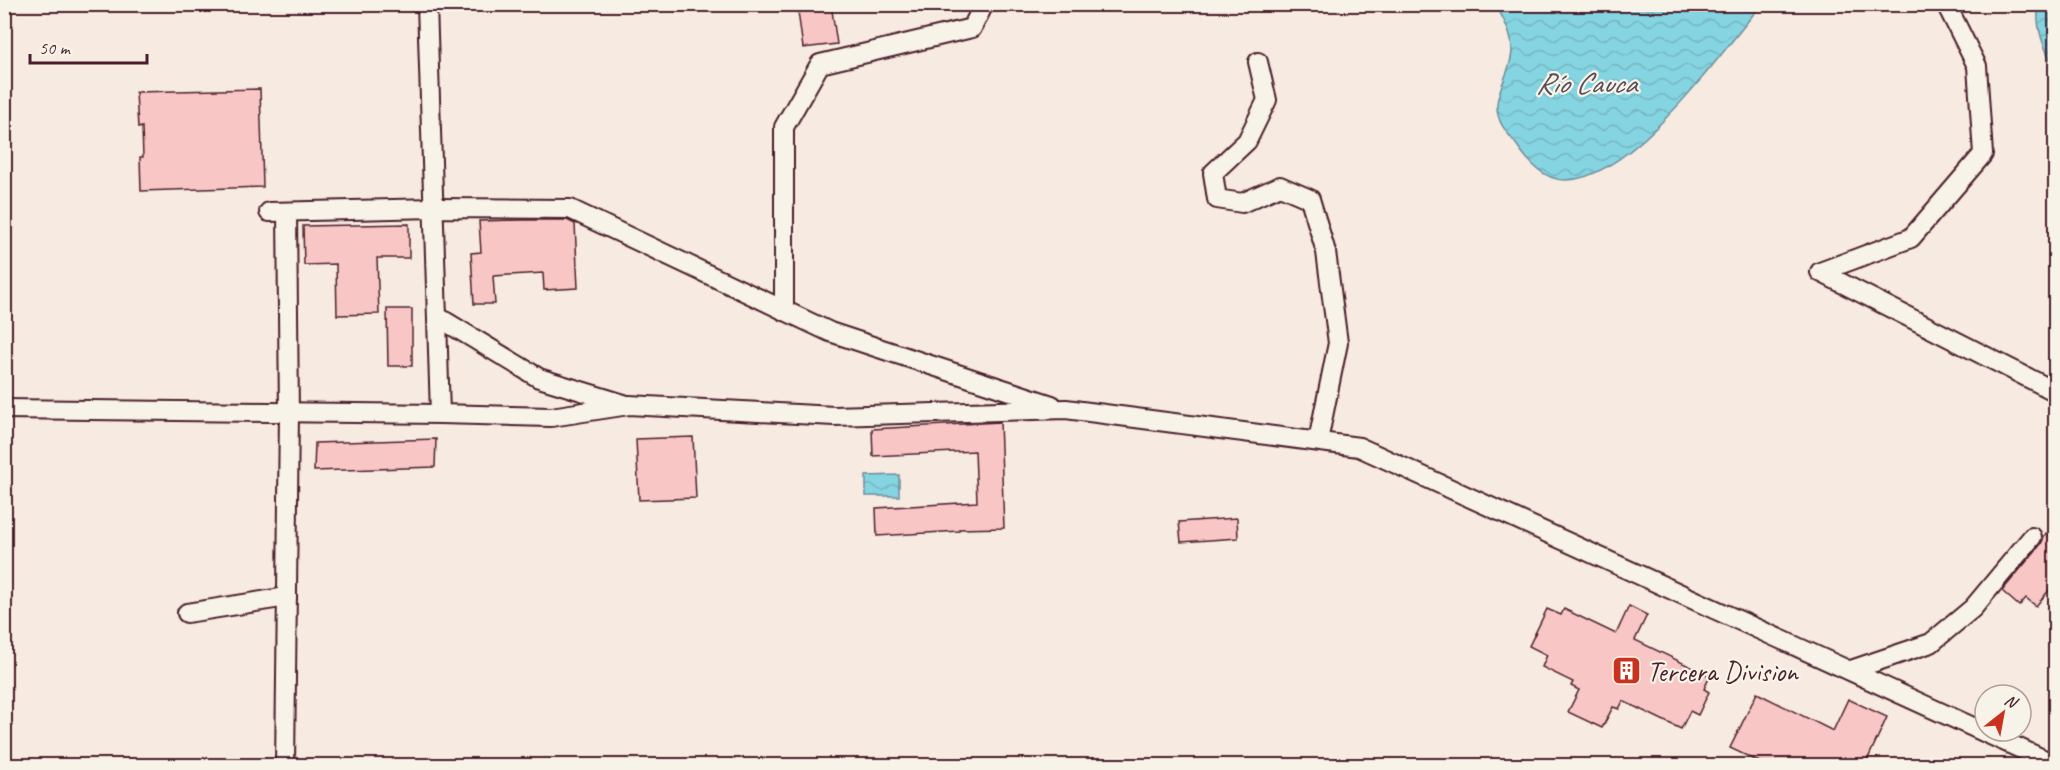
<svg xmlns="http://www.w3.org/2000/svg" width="2060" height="770" font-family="Caveat,sans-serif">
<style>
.water{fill:url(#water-waves);stroke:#6d8c98;stroke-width:1.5}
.building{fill:#f8c7c5;stroke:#4a1f2b;stroke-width:1.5}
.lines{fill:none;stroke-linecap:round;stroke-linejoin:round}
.minor-casing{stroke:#4a1f2b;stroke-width:22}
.minor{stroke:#f7f3e8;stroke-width:18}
.labels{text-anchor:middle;stroke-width:4.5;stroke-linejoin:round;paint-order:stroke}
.poi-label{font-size:28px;fill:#4a1f2b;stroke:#f7f3e8;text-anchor:start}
.water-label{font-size:30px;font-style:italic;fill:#594c58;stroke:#f7f3e8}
</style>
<defs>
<pattern id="water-waves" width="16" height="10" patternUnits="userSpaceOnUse" patternTransform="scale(1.5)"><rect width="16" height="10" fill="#85d4e1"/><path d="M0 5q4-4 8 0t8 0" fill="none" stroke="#74b6c1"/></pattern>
</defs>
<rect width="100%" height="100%" fill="#f7eae1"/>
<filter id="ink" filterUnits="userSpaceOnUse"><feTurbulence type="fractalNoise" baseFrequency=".0167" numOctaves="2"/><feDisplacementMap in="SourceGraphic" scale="12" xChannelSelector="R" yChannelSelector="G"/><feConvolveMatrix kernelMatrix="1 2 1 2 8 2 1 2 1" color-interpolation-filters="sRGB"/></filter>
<g filter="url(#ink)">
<!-- water -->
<g class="water">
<path d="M1496,5H1761C1721,53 1631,181 1565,180C1543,180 1527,160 1516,144C1511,137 1503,129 1500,121C1489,97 1511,76 1512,51C1512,34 1504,20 1496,5Z"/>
<path d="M2039,5H2055V69C2045,50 2034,26 2039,5Z"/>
<path d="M899,475V496H866V476Z"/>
</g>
<!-- building -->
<g class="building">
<path d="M797,4H831L837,44L803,48Z"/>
<path d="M260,89L263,187L141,191L140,157H143L142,127L138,128L136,92Z"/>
<path d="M522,220H567L575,224L578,288L544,290L543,273L493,276L495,304H474L471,253L481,252L479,221Z"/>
<path d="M409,224V258H377L379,314L337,315L336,264L304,265L303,226Z"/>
<path d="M387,309H412V366H388Z"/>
<path d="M1000,422L1004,528L959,529V531L877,536L876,508L977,502L975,451L873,456L872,429Z"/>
<path d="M693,437L696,498L639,500L636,439Z"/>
<path d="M436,439L435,467L314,471L315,443Z"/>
<path d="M1237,518L1238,538L1181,542L1179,522Z"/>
<path d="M2046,533L2055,541V583L2036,606L2026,598L2019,606L2002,591L2041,544Z"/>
<path d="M1629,606L1647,615L1635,640L1710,676L1704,689L1709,692L1698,715L1690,711L1681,729L1623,701L1619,709L1613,707L1602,728L1568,712L1579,690L1571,686L1573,682L1542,667L1547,655L1529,646L1547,609L1561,615L1564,609L1616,634Z"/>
<path d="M1757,693L1833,731L1848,699L1887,717L1865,765H1766L1730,748Z"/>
</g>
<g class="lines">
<defs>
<g id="minor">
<path d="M427,4L440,414"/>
<path d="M1946,4L1977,66L1983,154L1911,238L1820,272L2056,392"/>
<path d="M1258,62L1267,100L1247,141L1213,173L1217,199L1242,203L1280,186L1310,199L1326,252L1338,343L1318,441"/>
<path d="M269,212L434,208L570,209L830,332L1052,405"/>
<path d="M784,311V127L820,64L972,28L984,4"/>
<path d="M438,317L539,378L624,404"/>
<path d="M4,409L440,414L551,417L629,405L834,416L1066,409L1359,447L2056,765"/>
<path d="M187,613L287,597"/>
<path d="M1851,670L1931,643L1973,608L2032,537"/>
<path d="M285,766L289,413L287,212"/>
</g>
</defs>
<!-- minor casing -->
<use href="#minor" class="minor-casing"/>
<!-- minor -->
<use href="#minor" class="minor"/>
</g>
</g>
<!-- icons -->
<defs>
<symbol id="building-square" viewBox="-11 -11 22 22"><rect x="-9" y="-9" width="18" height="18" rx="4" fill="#c8321e" stroke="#f7f3e8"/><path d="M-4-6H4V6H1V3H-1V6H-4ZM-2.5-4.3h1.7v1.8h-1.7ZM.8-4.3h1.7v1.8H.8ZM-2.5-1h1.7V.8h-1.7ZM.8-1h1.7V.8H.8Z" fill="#fff"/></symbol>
</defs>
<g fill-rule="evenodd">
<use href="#building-square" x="1610" y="654" width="33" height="33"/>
</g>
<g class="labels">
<!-- poi labels -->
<g class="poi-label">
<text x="1647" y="681">Tercera Division</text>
</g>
<!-- water labels -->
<g class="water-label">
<text x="1586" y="93">Río Cauca</text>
</g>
</g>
<!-- margin -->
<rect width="2060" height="770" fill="none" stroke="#f7f3e8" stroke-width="24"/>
<rect x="12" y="12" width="2036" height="746" fill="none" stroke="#4a1f2b" stroke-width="2" filter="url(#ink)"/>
<!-- north arrow -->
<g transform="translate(2003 713) rotate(31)"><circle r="28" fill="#f7f3e8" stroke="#b29e9c" stroke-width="1.5"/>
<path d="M0-4.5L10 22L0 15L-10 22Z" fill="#c8321e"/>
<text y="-9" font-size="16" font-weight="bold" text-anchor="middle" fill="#4a1f2b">N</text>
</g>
<!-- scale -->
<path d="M30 54v9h117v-9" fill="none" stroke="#4a1f2b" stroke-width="3"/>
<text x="39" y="54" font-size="18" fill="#4a1f2b" stroke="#f7f3e8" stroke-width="4.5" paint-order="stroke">50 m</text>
</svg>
